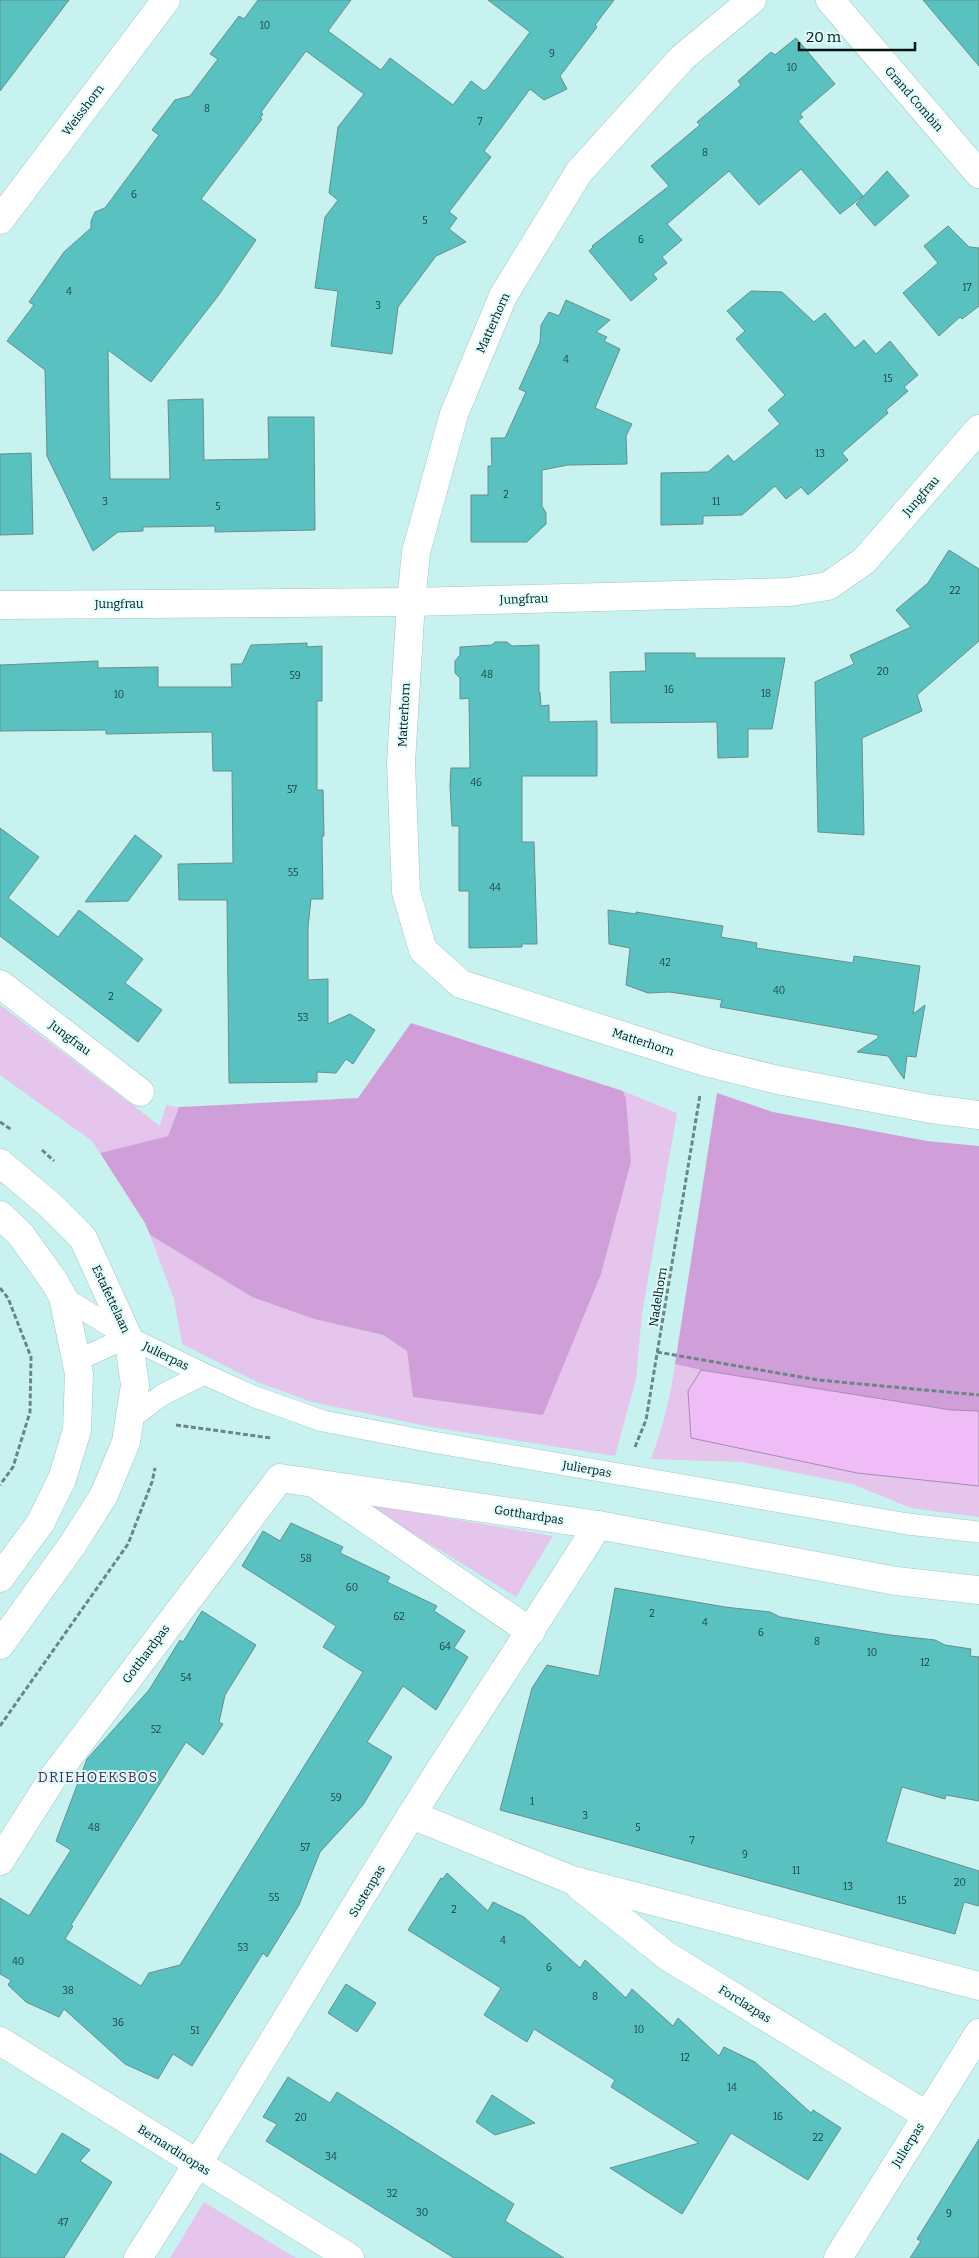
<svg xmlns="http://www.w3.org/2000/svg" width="979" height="2258" font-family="Bitter,serif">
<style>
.green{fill:#e5c5eb}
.forest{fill:#d09fd9}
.water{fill:#efbcf7;stroke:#a889b2}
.building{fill:#59c2c0;stroke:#678e8d}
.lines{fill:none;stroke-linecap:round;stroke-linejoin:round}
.lane-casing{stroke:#9fc7c6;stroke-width:22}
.street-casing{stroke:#9fc7c6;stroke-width:29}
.secondary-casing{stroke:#9fc7c6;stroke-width:29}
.path{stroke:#6a8785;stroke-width:3;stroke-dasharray:5 2.5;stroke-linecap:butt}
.lane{stroke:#fff;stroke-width:21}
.street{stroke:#fff;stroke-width:28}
.secondary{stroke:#fff;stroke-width:28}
.labels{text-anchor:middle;stroke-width:4;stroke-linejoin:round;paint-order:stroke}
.number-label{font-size:10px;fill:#193f3e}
.street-label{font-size:12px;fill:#041312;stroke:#dcfdfc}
.neighbourhood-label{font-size:14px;letter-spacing:1px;fill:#53275b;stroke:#dcfdfc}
</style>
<rect width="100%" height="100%" fill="#c8f2f0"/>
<!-- green -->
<g class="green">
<path d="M0,1005L160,1126L166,1105L179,1107L168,1136L100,1153L92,1141L0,1075Z"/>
<path d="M623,1091L677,1113L642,1314L636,1379L615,1456L431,1427L312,1402L257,1382L182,1344L174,1299L150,1235L252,1297L314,1319L383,1335L407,1351L601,1274L631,1162L626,1098Z"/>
<path d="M675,1364L701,1370L688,1391L857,1473L979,1486V1517L911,1508L852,1484L742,1462L651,1459C663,1428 670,1397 675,1364Z"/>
<path d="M365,1504L553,1536L516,1597Z"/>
<path d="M204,2202L296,2258H170Z"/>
</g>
<!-- forest -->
<g class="forest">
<path d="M411,1023L623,1091L626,1098L631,1162L601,1274L543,1415L413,1397L407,1351L383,1335L314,1319L252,1297L150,1235L145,1223L100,1153L168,1136L179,1107L358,1098Z"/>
<path d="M717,1093L773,1112L927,1141L979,1146V1411L951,1410L701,1370L675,1364Z"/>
</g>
<!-- water -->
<path class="water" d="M701,1370L951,1410L979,1411V1486L857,1473L691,1438L688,1391Z"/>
<!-- building -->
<g class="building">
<path d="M0,0H69L0,91Z"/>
<path d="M258,0H351L328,31L381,70L390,58L453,105L471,81L484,91L488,88L530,32L488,0H614L595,25L597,27L560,76L567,89L544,100L530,89L484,151L491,157L449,212L457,218L449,229L466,242L436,256L398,307L392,354L331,346L338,291L315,288L325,217L338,200L329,193L338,127L364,94L306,51L261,112L263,114L260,118L262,119L201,199L256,240L218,296L151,382L108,350L110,479H170L168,400L203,399L204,460L269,459L268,417H314L315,530L215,532V526L143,527V531L118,532L93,551L47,456L45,370L7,341L34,305L29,302L64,252L91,228V221L95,212L105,208L159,135L152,130L175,100L190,96L218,59L210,54L239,16L244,19Z"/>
<path d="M923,0H979V66Z"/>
<path d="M796,38L835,84L800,114L803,117L798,121L863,196L840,214L801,169L759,205L729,171L667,224L682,240L662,257L667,263L653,274L657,279L631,301L589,251L593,247L592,246L669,186L651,166L700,125L697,122L741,85L738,81L771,52L775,55Z"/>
<path d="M887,171L909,196L875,226L856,204Z"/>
<path d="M948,226L969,247L979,248V306L962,319L960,317L939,336L903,293L938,263L924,246Z"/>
<path d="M751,291L782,292L814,322L825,313L855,348L864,340L876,354L890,341L918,375L904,387L908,391L886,410L888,413L842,453L848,460L808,495L801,487L786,499L775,486L742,515L703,516V524L661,525V473L708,472L728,455L734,462L780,424L768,410L785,395L736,339L745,331L727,311Z"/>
<path d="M566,300L610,320L596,332L607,337L604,341L620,349L595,408L632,424L626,436L627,464L568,465L542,470V506L546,513V524L527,542H471V495H488V466H492L491,438H505L526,392L519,389L540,342L541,325L549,312L559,316Z"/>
<path d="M31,453L33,534L0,535V454Z"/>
<path d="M949,550L979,569V641L917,695L922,711L862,738L864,835L818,832L815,682L854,664L850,655L911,627L896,610L928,583Z"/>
<path d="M495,642H507L512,646L539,645V692H540L541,706L549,705V722L597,721V776H522V842H534L537,944H522V947L469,948V891H459V826H452L450,786L451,768H470L469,698L460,699V678L455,673V661L460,655V647L492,645Z"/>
<path d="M307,643V647L322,646V701H317V790H323L324,836H322L323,899H311L308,927V980L328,979V1024L350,1014L375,1030L353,1064L346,1059L336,1073L317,1072V1082L229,1083L227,900H179L178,864L233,863L232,771H213L212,732L106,734V730L0,731V665L98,661V668L158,667V687H232L231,664H242L251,645Z"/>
<path d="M645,653H695V658H785L772,729H748V757L718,758L717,722L611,723L610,672L646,671Z"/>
<path d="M0,828L39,857L8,898L58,937L79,910L143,959L125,983L162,1010L138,1042L0,936Z"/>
<path d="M135,835L162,856L128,901L85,902Z"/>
<path d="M608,910L636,914V912L723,926L721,937L757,943L756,948L853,963L854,956L920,966L913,1014L925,1005L916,1057L907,1056L904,1079L888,1056L857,1052L878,1038V1035L720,1007L722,1000L670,992L648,993L626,985L630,948L609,944Z"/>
<path d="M291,1523L343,1547L340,1553L390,1577L387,1582L437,1606L434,1611L465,1631L454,1648L468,1657L436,1710L403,1686L367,1742L392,1757L363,1805L320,1852L299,1905L267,1957L263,1953L192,2066L173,2054L158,2079L125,2064L64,2009L59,2017L26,2002L8,1985L11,1980L0,1974V1898L29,1916L71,1850L56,1841L87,1759L149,1690L180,1640L183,1642L202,1611L256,1645L225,1695L219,1722L223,1724L203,1755L186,1742L71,1925L73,1926L65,1939L141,1986L149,1973L180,1965L363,1672L323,1647L336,1626L242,1566L263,1531L280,1541Z"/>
<path d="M615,1588L725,1607L770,1612L780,1617L890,1635L935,1640L945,1645L971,1649L970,1656L979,1657V1801L946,1795L945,1799L902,1787L886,1842L979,1871V1906L964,1902L955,1934L500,1810L532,1688L547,1665L599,1676Z"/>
<path d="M447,1873L488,1911L493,1902L524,1917L580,1968L585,1960L626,1998L632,1989L673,2026L678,2018L719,2056L724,2047L755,2062L811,2113L813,2110L841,2128L808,2180L731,2133L682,2214L610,2168L699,2143L611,2087L615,2080L534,2029L527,2042L484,2015L501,1988L408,1930L441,1878L443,1879Z"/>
<path d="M346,1984L376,2003L357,2032L328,2013Z"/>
<path d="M288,2077L330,2103L337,2092L514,2204L505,2221L564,2258H454L266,2141L277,2124L263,2117Z"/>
<path d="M492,2095L535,2123L495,2135L476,2122Z"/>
<path d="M62,2133L90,2150L80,2161L112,2182L64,2258H0V2153L36,2175Z"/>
<path d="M979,2139V2258H910L921,2241L917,2239Z"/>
</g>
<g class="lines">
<defs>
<g id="lane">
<path d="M63,1297L128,1337L204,1374L255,1397L323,1421L427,1441L908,1524L979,1532"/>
<path d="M76,1361L128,1337"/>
<path d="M129,1420L162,1395L204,1374"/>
</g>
<g id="street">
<path d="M752,0L683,57L579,172L503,296L454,414L416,552L411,602L401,762L406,892L423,950L461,984L705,1062L778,1080L931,1109L979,1115"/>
<path d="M830,0L979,174"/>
<path d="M0,220L166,0"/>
<path d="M0,605L411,602L790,592L828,586L864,561L979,429"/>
<path d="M0,984L140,1092"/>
<path d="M318,1486L531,1632"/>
<path d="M412,1815L572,1880L979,1986"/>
<path d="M0,1861L52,1779L280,1478L598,1525L896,1581L979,1590"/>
<path d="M579,1886L667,1956L926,2115"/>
<path d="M0,2041L350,2258"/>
<path d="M138,2258C232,2112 320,1962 412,1814C473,1717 537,1622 598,1525"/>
<path d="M838,2258L979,2033"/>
</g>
<g id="secondary">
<path d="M0,1163L50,1205L83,1238L128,1337L135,1385L126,1442L104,1495L73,1544L0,1645"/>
<path d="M0,1215L21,1235L54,1281L63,1297L79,1374L77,1430L62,1479L41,1522L0,1578"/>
</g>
</defs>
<!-- lane casing -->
<use href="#lane" class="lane-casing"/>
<!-- street casing -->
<use href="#street" class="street-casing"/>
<!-- secondary casing -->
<use href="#secondary" class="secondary-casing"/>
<!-- path -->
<g class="path">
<path d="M0,1122L12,1130"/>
<path d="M42,1150L54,1161"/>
<path d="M0,1288L8,1298L31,1357L30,1412L13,1467L0,1485"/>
<path d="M657,1352L818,1380L979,1395"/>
<path d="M176,1425L271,1438"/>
<path d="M635,1447L646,1420L700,1095"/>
<path d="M0,1726L128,1544L152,1482L155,1468"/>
</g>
<!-- lane -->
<use href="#lane" class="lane"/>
<!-- street -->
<use href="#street" class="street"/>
<!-- secondary -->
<use href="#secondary" class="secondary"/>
</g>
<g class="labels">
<!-- number labels -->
<g class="number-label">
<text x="265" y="29">10</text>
<text x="552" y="57">9</text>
<text x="792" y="71">10</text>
<text x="207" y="112">8</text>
<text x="480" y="125">7</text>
<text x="705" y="156">8</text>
<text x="134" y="198">6</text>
<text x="425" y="224">5</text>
<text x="641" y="243">6</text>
<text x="967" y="291">17</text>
<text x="69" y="295">4</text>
<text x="378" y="309">3</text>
<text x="566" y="363">4</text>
<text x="888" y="382">15</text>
<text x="820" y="457">13</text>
<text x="506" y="498">2</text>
<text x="105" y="505">3</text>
<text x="716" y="505">11</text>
<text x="218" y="510">5</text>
<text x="955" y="594">22</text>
<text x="883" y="675">20</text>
<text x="487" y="678">48</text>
<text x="295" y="679">59</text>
<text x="669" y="693">16</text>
<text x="766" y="697">18</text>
<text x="119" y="698">10</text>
<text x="476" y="786">46</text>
<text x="292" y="793">57</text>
<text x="293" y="876">55</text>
<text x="495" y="891">44</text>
<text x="665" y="966">42</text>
<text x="779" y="994">40</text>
<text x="111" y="1000">2</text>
<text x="303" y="1021">53</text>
<text x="306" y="1562">58</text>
<text x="352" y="1591">60</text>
<text x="652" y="1617">2</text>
<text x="399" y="1620">62</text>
<text x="705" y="1626">4</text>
<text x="761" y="1636">6</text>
<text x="817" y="1645">8</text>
<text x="445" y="1650">64</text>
<text x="872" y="1656">10</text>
<text x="925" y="1666">12</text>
<text x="186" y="1681">54</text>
<text x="156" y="1733">52</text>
<text x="336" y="1801">59</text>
<text x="532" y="1805">1</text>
<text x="585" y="1819">3</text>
<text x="94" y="1831">48</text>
<text x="638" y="1831">5</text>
<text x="692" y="1844">7</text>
<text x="305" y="1851">57</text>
<text x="745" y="1858">9</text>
<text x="796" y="1874">11</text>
<text x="960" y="1886">20</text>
<text x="848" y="1890">13</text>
<text x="274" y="1901">55</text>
<text x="902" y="1904">15</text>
<text x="454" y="1913">2</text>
<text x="503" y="1944">4</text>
<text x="243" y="1951">53</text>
<text x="18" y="1965">40</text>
<text x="549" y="1971">6</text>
<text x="68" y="1994">38</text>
<text x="595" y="2000">8</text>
<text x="118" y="2026">36</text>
<text x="639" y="2033">10</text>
<text x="195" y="2034">51</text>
<text x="685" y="2061">12</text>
<text x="732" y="2091">14</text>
<text x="778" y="2120">16</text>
<text x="301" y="2121">20</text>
<text x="818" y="2141">22</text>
<text x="331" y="2160">34</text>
<text x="392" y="2197">32</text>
<text x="422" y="2216">30</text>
<text x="949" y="2217">9</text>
<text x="63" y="2226">47</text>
</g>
<!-- street labels -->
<g class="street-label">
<text transform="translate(914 99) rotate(49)" y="4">Grand Combin</text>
<text transform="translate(83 110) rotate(-53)" y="4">Weisshorn</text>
<text transform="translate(493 323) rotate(-66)" y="4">Matterhorn</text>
<text transform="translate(921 496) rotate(-49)" y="4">Jungfrau</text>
<text transform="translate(524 599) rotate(-2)" y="4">Jungfrau</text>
<text x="119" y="608">Jungfrau</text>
<text transform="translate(404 715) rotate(-87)" y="4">Matterhorn</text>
<text transform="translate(70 1038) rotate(37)" y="4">Jungfrau</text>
<text transform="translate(643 1042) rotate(18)" y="4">Matterhorn</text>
<text transform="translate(658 1297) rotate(-81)" y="4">Nadelhorn</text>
<text transform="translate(111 1299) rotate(65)" y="4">Estafettelaan</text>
<text transform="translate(166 1356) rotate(26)" y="4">Julierpas</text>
<text transform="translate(587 1469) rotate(10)" y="4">Julierpas</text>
<text transform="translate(529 1515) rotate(9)" y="4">Gotthardpas</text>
<text transform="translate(146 1654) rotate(-53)" y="4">Gotthardpas</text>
<text transform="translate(367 1891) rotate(-59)" y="4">Sustenpas</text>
<text transform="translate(745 2004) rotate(32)" y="4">Forclazpas</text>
<text transform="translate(908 2145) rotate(-58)" y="4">Julierpas</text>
<text transform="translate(174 2150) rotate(32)" y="4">Bernardinopas</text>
</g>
<!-- neighbourhood labels -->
<g class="neighbourhood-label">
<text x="98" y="1782">DRIEHOEKSBOS</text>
</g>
</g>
<!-- scale -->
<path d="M799 42v8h116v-8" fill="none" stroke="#041312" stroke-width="2.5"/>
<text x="806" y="42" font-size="15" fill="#041312" stroke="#dcfdfc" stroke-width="4" paint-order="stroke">20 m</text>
</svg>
